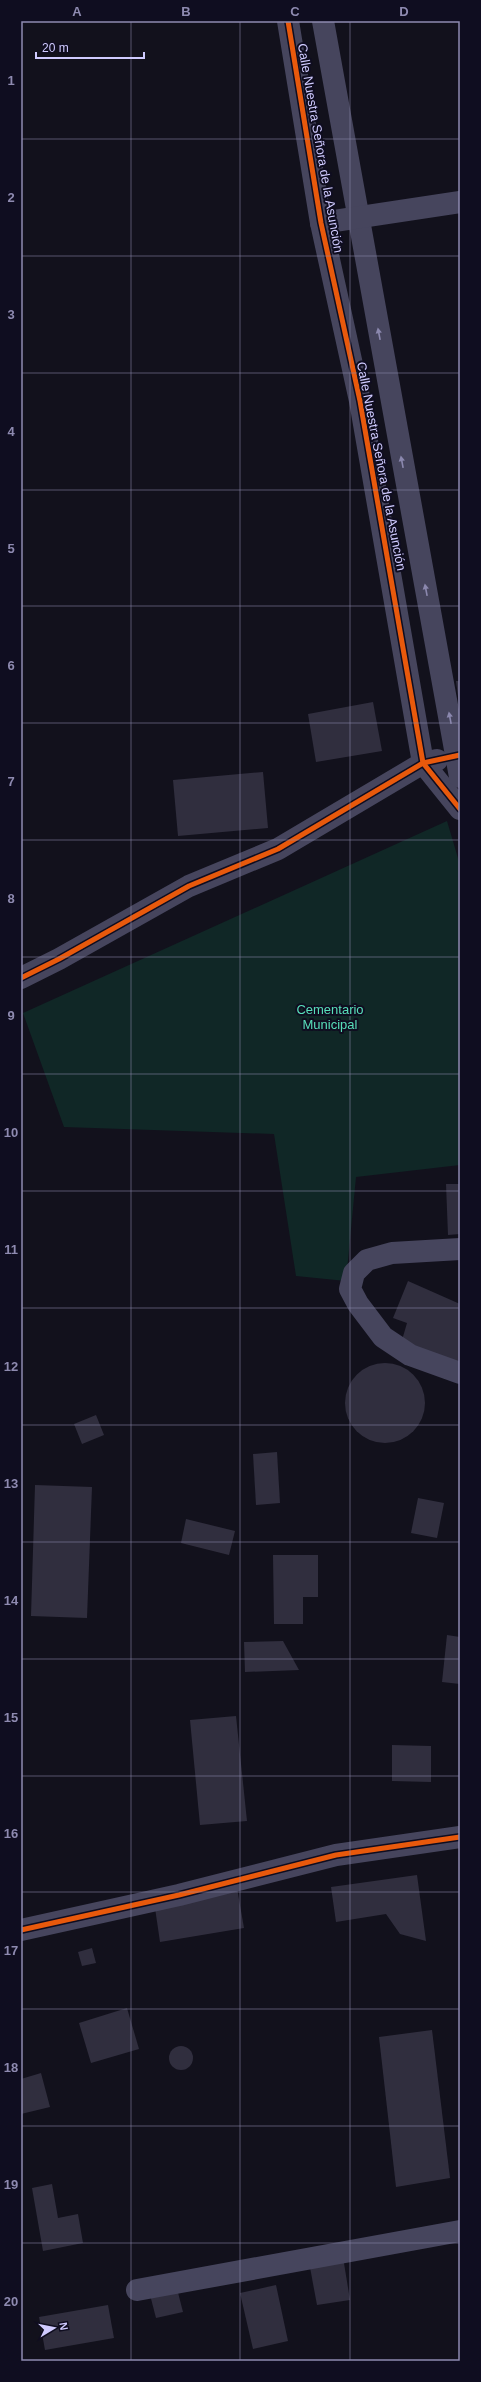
<svg xmlns="http://www.w3.org/2000/svg" width="481" height="2382" font-family="Helvetica,sans-serif">
<style>
.green{fill:#102726}
.building{fill:#302e3e}
.lines{fill:none;stroke-linecap:round;stroke-linejoin:round}
.minor{stroke:#46455d;stroke-width:22}
.cycleway-casing{stroke:#0f0d20;stroke-width:8}
.cycleway{stroke:#e8590c;stroke-width:5}
.oneway{fill:#8b88ae}
.grid{fill:none;stroke:#8e8ab0;stroke-width:1;stroke-opacity:0.55}
.labels{text-anchor:middle;stroke-width:4;stroke-linejoin:round;paint-order:stroke}
.street-label{font-size:13px;fill:#d0cbff;stroke:#0f0d20}
.park-label{font-size:13px;fill:#58dfba;stroke:#0f0d20}
.neatline{fill:none;stroke:#8e8ab0;stroke-width:1.5}
.grid-label{font-size:13px;text-anchor:middle;font-weight:bold;fill:#8e8ab0}
</style>
<rect width="100%" height="100%" fill="#12111c"/>
<!-- green -->
<path class="green" d="M447,821L460,865V1165L356,1177L346,1281L296,1276L274,1134L64,1127L23,1013Z"/>
<!-- building -->
<g class="building">
<path d="M456,681H460V703L459,704Z"/>
<path d="M373,702L382,751L316,762L308,714Z"/>
<path d="M263,772L268,828L178,836L173,780Z"/>
<path d="M446,1184H460V1234L448,1235Z"/>
<path d="M408,1281L460,1304V1364L400,1347L407,1323L393,1318Z"/>
<circle cx="385" cy="1403" r="40"/>
<path d="M96,1415L104,1435L82,1444L74,1424Z"/>
<path d="M277,1452L280,1503L256,1505L253,1454Z"/>
<path d="M35,1485L92,1487L87,1618L31,1616Z"/>
<path d="M418,1498L444,1503L437,1538L411,1533Z"/>
<path d="M186,1519L235,1531L229,1555L181,1543Z"/>
<path d="M273,1555H318V1597H303V1624H274Z"/>
<path d="M447,1635L460,1637V1684L442,1682Z"/>
<path d="M283,1641L299,1670L245,1672L244,1642Z"/>
<path d="M236,1716L247,1821L200,1825L190,1720Z"/>
<path d="M392,1745L431,1746V1782L392,1781Z"/>
<path d="M417,1875L426,1941L400,1934L386,1914L336,1922L331,1887Z"/>
<path d="M237,1888L244,1928L160,1942L154,1901Z"/>
<path d="M92,1948L96,1963L82,1966L78,1952Z"/>
<path d="M127,2008L139,2049L91,2063L79,2023Z"/>
<path d="M432,2030L450,2178L396,2187L379,2037Z"/>
<circle cx="181" cy="2058" r="12"/>
<path d="M41,2073L50,2107L21,2114V2079Z"/>
<path d="M52,2184L58,2218L78,2214L83,2243L43,2251L32,2188Z"/>
<path d="M343,2257L350,2300L317,2305L309,2262Z"/>
<path d="M175,2281L183,2312L156,2318L148,2287Z"/>
<path d="M276,2285L288,2341L253,2349L240,2293Z"/>
<path d="M108,2305L114,2338L45,2350L39,2317Z"/>
</g>
<g class="lines">
<!-- minor -->
<g class="minor">
<path d="M288,21L321,223L360,401L423,763L460,809"/>
<path d="M323,21L460,777"/>
<path d="M321,223L460,202"/>
<path d="M21,978L59,959L189,886L278,849L423,763L437,760"/>
<path d="M460,1249L392,1253L367,1260L354,1273L350,1289L358,1304L383,1337L410,1355L460,1373"/>
<path d="M21,1930L179,1895L336,1855L460,1837"/>
<path d="M137,2290L460,2231"/>
</g>
<defs>
<g id="cycleway">
<path d="M288,21L321,223L360,401L423,763L460,809"/>
<path d="M21,978L59,959L189,886L278,849L423,763L460,755"/>
<path d="M21,1930L179,1895L336,1855L460,1837"/>
</g>
</defs>
<!-- cycleway casing -->
<use href="#cycleway" class="cycleway-casing"/>
<!-- cycleway -->
<use href="#cycleway" class="cycleway"/>
</g>
<!-- one-way arrows -->
<defs><path id="oneway-solid" d="M-6-.8H1V-3.2L6.5 0L1 3.2V.8H-6Z"/></defs>
<g class="oneway">
<use href="#oneway-solid" transform="translate(379 334) rotate(-101)"/>
<use href="#oneway-solid" transform="translate(402 462) rotate(-101)"/>
<use href="#oneway-solid" transform="translate(426 590) rotate(-101)"/>
<use href="#oneway-solid" transform="translate(450 718) rotate(-101)"/>
</g>
<!-- grid -->
<path class="grid" d="M131,21V2361M240,21V2361M350,21V2361M21,139H460M21,256H460M21,373H460M21,490H460M21,606H460M21,723H460M21,840H460M21,957H460M21,1074H460M21,1191H460M21,1308H460M21,1425H460M21,1542H460M21,1659H460M21,1776H460M21,1892H460M21,2009H460M21,2126H460M21,2243H460"/>
<g class="labels">
<!-- street labels -->
<g class="street-label">
<text transform="translate(321 148) rotate(80)" y="5">Calle Nuestra Señora de la Asunción</text>
<text transform="translate(382 466) rotate(79)" y="5">Calle Nuestra Señora de la Asunción</text>
</g>
<!-- park labels -->
<g class="park-label">
<text x="330" y="1014">Cementario<tspan x="330" dy="15">Municipal</tspan></text>
</g>
</g>
<!-- border -->
<rect width="481" height="2382" fill="none" stroke="#0f0d20" stroke-width="44"/>
<!-- north arrow -->
<g transform="translate(54 2328) rotate(80)" stroke="#0f0d20" stroke-width="3" paint-order="stroke">
<path d="M0-3L7 15L0 10L-7 15Z" fill="#d0cbff"/>
<text y="-6" font-size="11" font-weight="bold" text-anchor="middle" fill="#d0cbff">N</text>
</g>
<!-- scale -->
<path d="M36 52v6h108v-6" fill="none" stroke="#d0cbff" stroke-width="2"/>
<text x="42" y="52" font-size="12" fill="#d0cbff" stroke="#0f0d20" stroke-width="3" paint-order="stroke">20 m</text>
<rect x="22" y="22" width="437" height="2338" class="neatline"/>
<g class="grid-label">
<text x="77" y="16">A</text>
<text x="186" y="16">B</text>
<text x="295" y="16">C</text>
<text x="404" y="16">D</text>
<text x="11" y="85">1</text>
<text x="11" y="202">2</text>
<text x="11" y="319">3</text>
<text x="11" y="436">4</text>
<text x="11" y="553">5</text>
<text x="11" y="670">6</text>
<text x="11" y="786">7</text>
<text x="11" y="903">8</text>
<text x="11" y="1020">9</text>
<text x="11" y="1137">10</text>
<text x="11" y="1254">11</text>
<text x="11" y="1371">12</text>
<text x="11" y="1488">13</text>
<text x="11" y="1605">14</text>
<text x="11" y="1722">15</text>
<text x="11" y="1838">16</text>
<text x="11" y="1955">17</text>
<text x="11" y="2072">18</text>
<text x="11" y="2189">19</text>
<text x="11" y="2306">20</text>
</g>
</svg>
